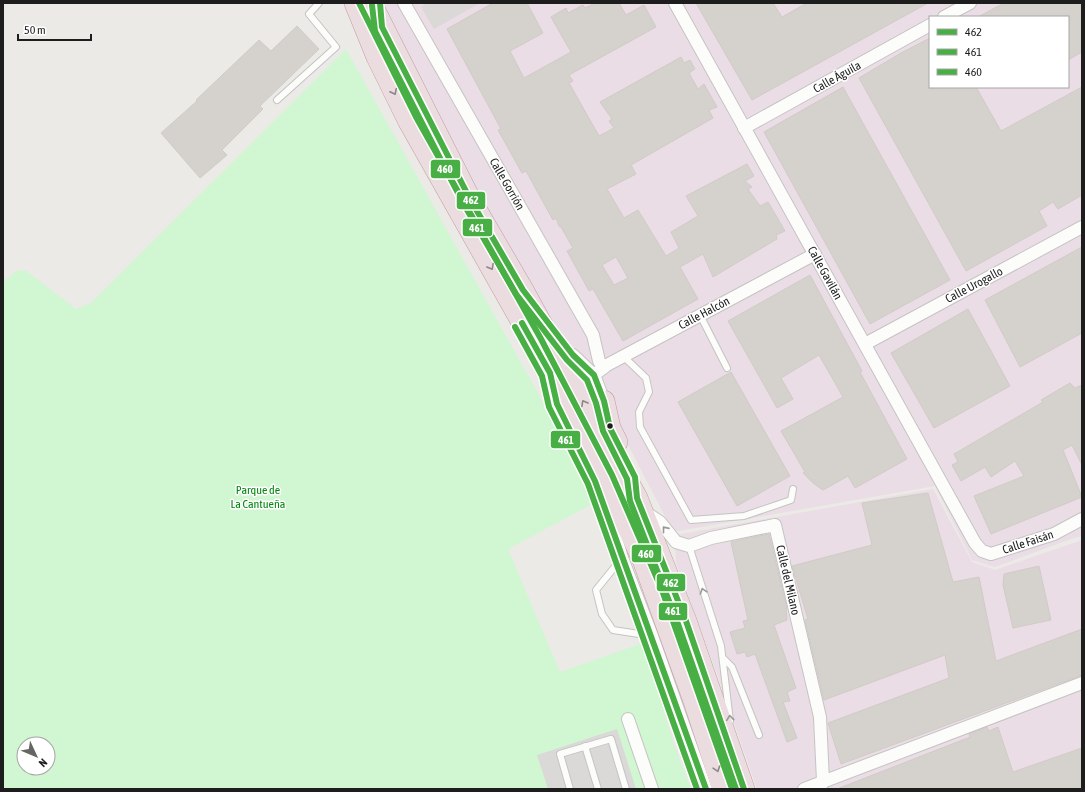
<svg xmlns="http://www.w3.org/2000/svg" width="1085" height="792" font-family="'Asap Condensed',sans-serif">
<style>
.industrial{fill:#eadde5;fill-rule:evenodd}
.park{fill:#d0f6d2;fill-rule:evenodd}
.parking{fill:#dad9d8}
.building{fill:#d5d2ce;stroke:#d0cbc7;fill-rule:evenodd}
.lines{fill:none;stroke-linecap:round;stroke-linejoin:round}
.service-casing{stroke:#c4c4c2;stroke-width:8}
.minor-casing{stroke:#c4c4c2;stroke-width:14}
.motorway-casing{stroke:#c49aa6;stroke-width:22}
.service{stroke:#fcfcfb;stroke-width:6}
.minor{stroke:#fcfcfb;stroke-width:12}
.motorway{stroke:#ebdddf;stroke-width:21}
.bus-1-casing{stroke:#fff;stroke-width:9}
.bus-2-casing{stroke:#fff;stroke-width:9}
.bus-3-casing{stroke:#fff;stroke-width:9}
.bus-1{stroke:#48af45;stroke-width:6}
.bus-2{stroke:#48af45;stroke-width:6}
.bus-3{stroke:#48af45;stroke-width:6}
.oneway{stroke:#8e8788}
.oneway2{stroke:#989897}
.bus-dot{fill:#1d1d1d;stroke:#fff;stroke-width:1.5}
.labels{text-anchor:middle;stroke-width:3;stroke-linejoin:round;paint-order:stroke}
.street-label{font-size:12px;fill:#1d1d1d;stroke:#fff}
.park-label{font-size:12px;fill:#01860d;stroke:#fff}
.line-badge{stroke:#fff;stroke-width:1.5}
.badge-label{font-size:11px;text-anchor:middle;font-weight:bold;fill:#fff}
</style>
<rect width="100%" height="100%" fill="#eceae6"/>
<!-- industrial -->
<g class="industrial">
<path d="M384,3H1082V536L1071,539L995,567L972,560L935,486L673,532L621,431L571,364L392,37ZM930,17H1068V87H930Z"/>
<path d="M933,489L972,562L995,570L1082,540V789H757L717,674L676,563L675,535Z"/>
</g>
<!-- park -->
<path class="park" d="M346,49L598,501L508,549L560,672L643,643L673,742L691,789H3V282L16,271L25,270L76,309L91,303ZM24,744H48V768H24Z"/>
<!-- parking -->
<g class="parking">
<path d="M426,3H480L434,29L421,7Z"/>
<path d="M617,729L636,789H548L537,755Z"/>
</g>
<!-- building -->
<g class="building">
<path d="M493,3H527L543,33L510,51L524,78L571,52L551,17L566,8L568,13L583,5L585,8L595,3H619L626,15L644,5L656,27L569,75L573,81L569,83L599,136L614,128L609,121L612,119L600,102L681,57L684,63L690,60L695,69L689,73L698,89L704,84L717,107L709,110L713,118L631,165L636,174L607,189L624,218L638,210L666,256L679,248L671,232L698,216L686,196L747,164L754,176L745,181L752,187L748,189L760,206L768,202L785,231L776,235L777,239L713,277L703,254L680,267L698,299L623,341L593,289L589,291L567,251L573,248L561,227L559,226L556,218L553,220L526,171L522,173L498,130L501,129L447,29ZM616,257L628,278L614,285L602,265Z"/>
<path d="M696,3H773L782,17L807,3H928L752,100Z"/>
<path d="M1004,3H1082V52L1068,60V17H978Z"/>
<path d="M297,26L319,49L260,106L263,109L222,150L227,155L200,178L161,133L197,101L196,100L259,40L271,51Z"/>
<path d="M930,38V87H976L1001,131L1082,87V195L1058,209L1053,202L1039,211L1047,226L966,271L859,78L901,53Z"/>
<path d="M843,87L950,280L870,324L764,132Z"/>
<path d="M1082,247V333L1020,367L985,300Z"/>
<path d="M810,275L862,371L860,372L907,459L855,488L848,476L823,490L813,483L803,473L805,472L781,431L843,397L819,355L781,378L793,399L777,408L728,321Z"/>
<path d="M968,309L1010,386L934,428L891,353Z"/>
<path d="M731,372L790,476L737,506L678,402Z"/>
<path d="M1070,383L1075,388L1082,385V465L1072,445L1063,450L1082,497L991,534L974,496L1024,476L1015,461L991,477L985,467L961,481L952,465L958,462L954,454L1043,402L1041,400Z"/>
<path d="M928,493L953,582L979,577L996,661L1082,629V675L841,764L828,723L949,678L945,655L824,700L805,620L808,619L792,566L872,545L862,503Z"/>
<path d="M769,534L787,609H786L787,620L774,625L796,688L787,692L790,701L783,702L797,738L787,742L755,654L747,657L745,652L737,654L730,632L745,628L743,621L748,620L731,542Z"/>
<path d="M1039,566L1051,620L1013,628L1003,585L1004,574Z"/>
<path d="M987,727L989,731L998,727L1013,772L1082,748V789H837L970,737L969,734Z"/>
</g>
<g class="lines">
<defs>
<g id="service">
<path d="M277,100L336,47L309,14L319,3"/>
<path d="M700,315L727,368"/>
<path d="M623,356L646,378L649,392L639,412L640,427L691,520L744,516L791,500L793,489"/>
<path d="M689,546L721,646L730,721"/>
<path d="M622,558L596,590L602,614L613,630L652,636"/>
<path d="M724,659L732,667L759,735"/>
<path d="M585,746L598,789"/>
<path d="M570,789L560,754L611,739L626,789"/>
</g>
<g id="minor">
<path d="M404,3L593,335L599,361L603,368"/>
<path d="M675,3L975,543L982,551L991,554L1054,534L1082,519"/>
<path d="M944,17L970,3"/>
<path d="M744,128L930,25"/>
<path d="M865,344L1082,227"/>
<path d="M573,355L594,375L604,401"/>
<path d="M594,375L607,365L815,254"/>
<path d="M645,512L660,522L676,542L689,546L711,538L775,525L820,717L823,781L820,789"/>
<path d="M613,528L622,558L652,636L706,789"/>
<path d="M628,719L652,789"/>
<path d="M804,789L1082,683"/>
</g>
<g id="motorway">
<path d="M355,3L377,57L408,120L542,358L604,476L643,560L694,701L723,789"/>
<path d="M371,3L470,199L523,290L637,498L686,621L744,789"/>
<path d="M604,401L610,428L617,442"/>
</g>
</defs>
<!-- service casing -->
<use href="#service" class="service-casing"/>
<!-- minor casing -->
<use href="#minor" class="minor-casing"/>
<!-- motorway casing -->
<use href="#motorway" class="motorway-casing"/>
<!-- service -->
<use href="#service" class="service"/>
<!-- minor -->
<use href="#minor" class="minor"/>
<!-- motorway -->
<use href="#motorway" class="motorway"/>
<defs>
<g id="bus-1">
<path d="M380,3L382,27L470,199L523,290L573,355L594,375L604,401L610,428L635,477L637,498L686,621L744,789"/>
<path d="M522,323L550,373L557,404L595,481L706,789"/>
</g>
<g id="bus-2">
<path d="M372,5L375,31L463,203L516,294L567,360L587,380L596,403L603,431L627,479L630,501L678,624L736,789"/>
<path d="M515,327L542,376L549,407L588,484L697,789"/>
</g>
<path id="bus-3" d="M359,3L416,117L541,339L612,475L662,590L731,786"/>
</defs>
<!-- bus-1 casing -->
<use href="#bus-1" class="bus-1-casing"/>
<!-- bus-2 casing -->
<use href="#bus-2" class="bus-2-casing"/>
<!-- bus-3 casing -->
<use href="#bus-3" class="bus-3-casing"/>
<!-- bus-1 -->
<use href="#bus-1" class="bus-1"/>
<!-- bus-2 -->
<use href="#bus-2" class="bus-2"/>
<!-- bus-3 -->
<use href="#bus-3" class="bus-3"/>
</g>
<!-- one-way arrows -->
<defs><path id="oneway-chevron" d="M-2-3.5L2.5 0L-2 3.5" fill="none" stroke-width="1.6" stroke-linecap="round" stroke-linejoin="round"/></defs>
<g class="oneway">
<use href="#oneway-chevron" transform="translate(394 92) rotate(64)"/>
<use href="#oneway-chevron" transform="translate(491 267) rotate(61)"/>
<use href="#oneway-chevron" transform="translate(584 403) rotate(-119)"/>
<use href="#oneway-chevron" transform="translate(717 769) rotate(72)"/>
</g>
<g class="oneway2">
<use href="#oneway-chevron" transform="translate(665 529) rotate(-129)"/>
<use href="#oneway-chevron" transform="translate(703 591) rotate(-108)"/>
<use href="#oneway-chevron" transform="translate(730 718) rotate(-96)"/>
</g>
<!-- markers -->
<circle class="bus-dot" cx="610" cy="426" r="3.5"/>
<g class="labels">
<!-- street labels -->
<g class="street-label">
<text transform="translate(837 77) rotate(-29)" y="4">Calle Águila</text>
<text transform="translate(507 184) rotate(60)" y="4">Calle Gorrión</text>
<text transform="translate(825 273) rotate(61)" y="4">Calle Gavilán</text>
<text transform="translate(974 285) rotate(-28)" y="4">Calle Urogallo</text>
<text transform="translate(704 313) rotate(-28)" y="4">Calle Halcón</text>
<text transform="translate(1028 542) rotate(-18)" y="4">Calle Faisán</text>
<text transform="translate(788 580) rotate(77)" y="4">Calle del Milano</text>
</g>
<!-- park labels -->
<g class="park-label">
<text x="258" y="494">Parque de<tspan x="258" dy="14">La Cantueña</tspan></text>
</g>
</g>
<g class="line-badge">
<rect x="430" y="159" width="31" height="20" rx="4" fill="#48af45"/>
<rect x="456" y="191" width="30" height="19" rx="4" fill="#48af45"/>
<rect x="462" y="218" width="31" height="19" rx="4" fill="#48af45"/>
<rect x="550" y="430" width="31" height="19" rx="4" fill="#48af45"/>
<rect x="631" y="544" width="31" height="19" rx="4" fill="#48af45"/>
<rect x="656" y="573" width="30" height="19" rx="4" fill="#48af45"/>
<rect x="658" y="602" width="30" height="19" rx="4" fill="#48af45"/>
</g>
<g class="badge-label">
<text x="445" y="173">460</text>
<text x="471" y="204">462</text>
<text x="477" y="232">461</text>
<text x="566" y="444">461</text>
<text x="646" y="558">460</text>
<text x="671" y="587">462</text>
<text x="673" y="615">461</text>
</g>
<!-- border -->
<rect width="1085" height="792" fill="none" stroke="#1d1d1d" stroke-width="8"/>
<!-- legend -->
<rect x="929" y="16" width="140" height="72" fill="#ffffff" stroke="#a5a5a5"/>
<rect x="937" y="29" width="20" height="6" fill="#48af45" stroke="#a5a5a5"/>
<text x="965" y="36" font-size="12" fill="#1d1d1d">462</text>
<rect x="937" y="49" width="20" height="6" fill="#48af45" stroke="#a5a5a5"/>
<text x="965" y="56" font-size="12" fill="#1d1d1d">461</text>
<rect x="937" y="69" width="20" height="6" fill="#48af45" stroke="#a5a5a5"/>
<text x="965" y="76" font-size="12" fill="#1d1d1d">460</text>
<!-- north arrow -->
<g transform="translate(36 756) rotate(134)"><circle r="19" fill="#ffffff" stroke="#a5a5a5"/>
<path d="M0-3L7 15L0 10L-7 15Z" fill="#656563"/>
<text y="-6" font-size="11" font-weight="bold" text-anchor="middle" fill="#1d1d1d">N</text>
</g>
<!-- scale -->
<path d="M18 34v6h73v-6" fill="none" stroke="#1d1d1d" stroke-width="2"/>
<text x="24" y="34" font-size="12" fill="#1d1d1d" stroke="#ffffff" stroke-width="3" paint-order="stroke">50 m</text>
</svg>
